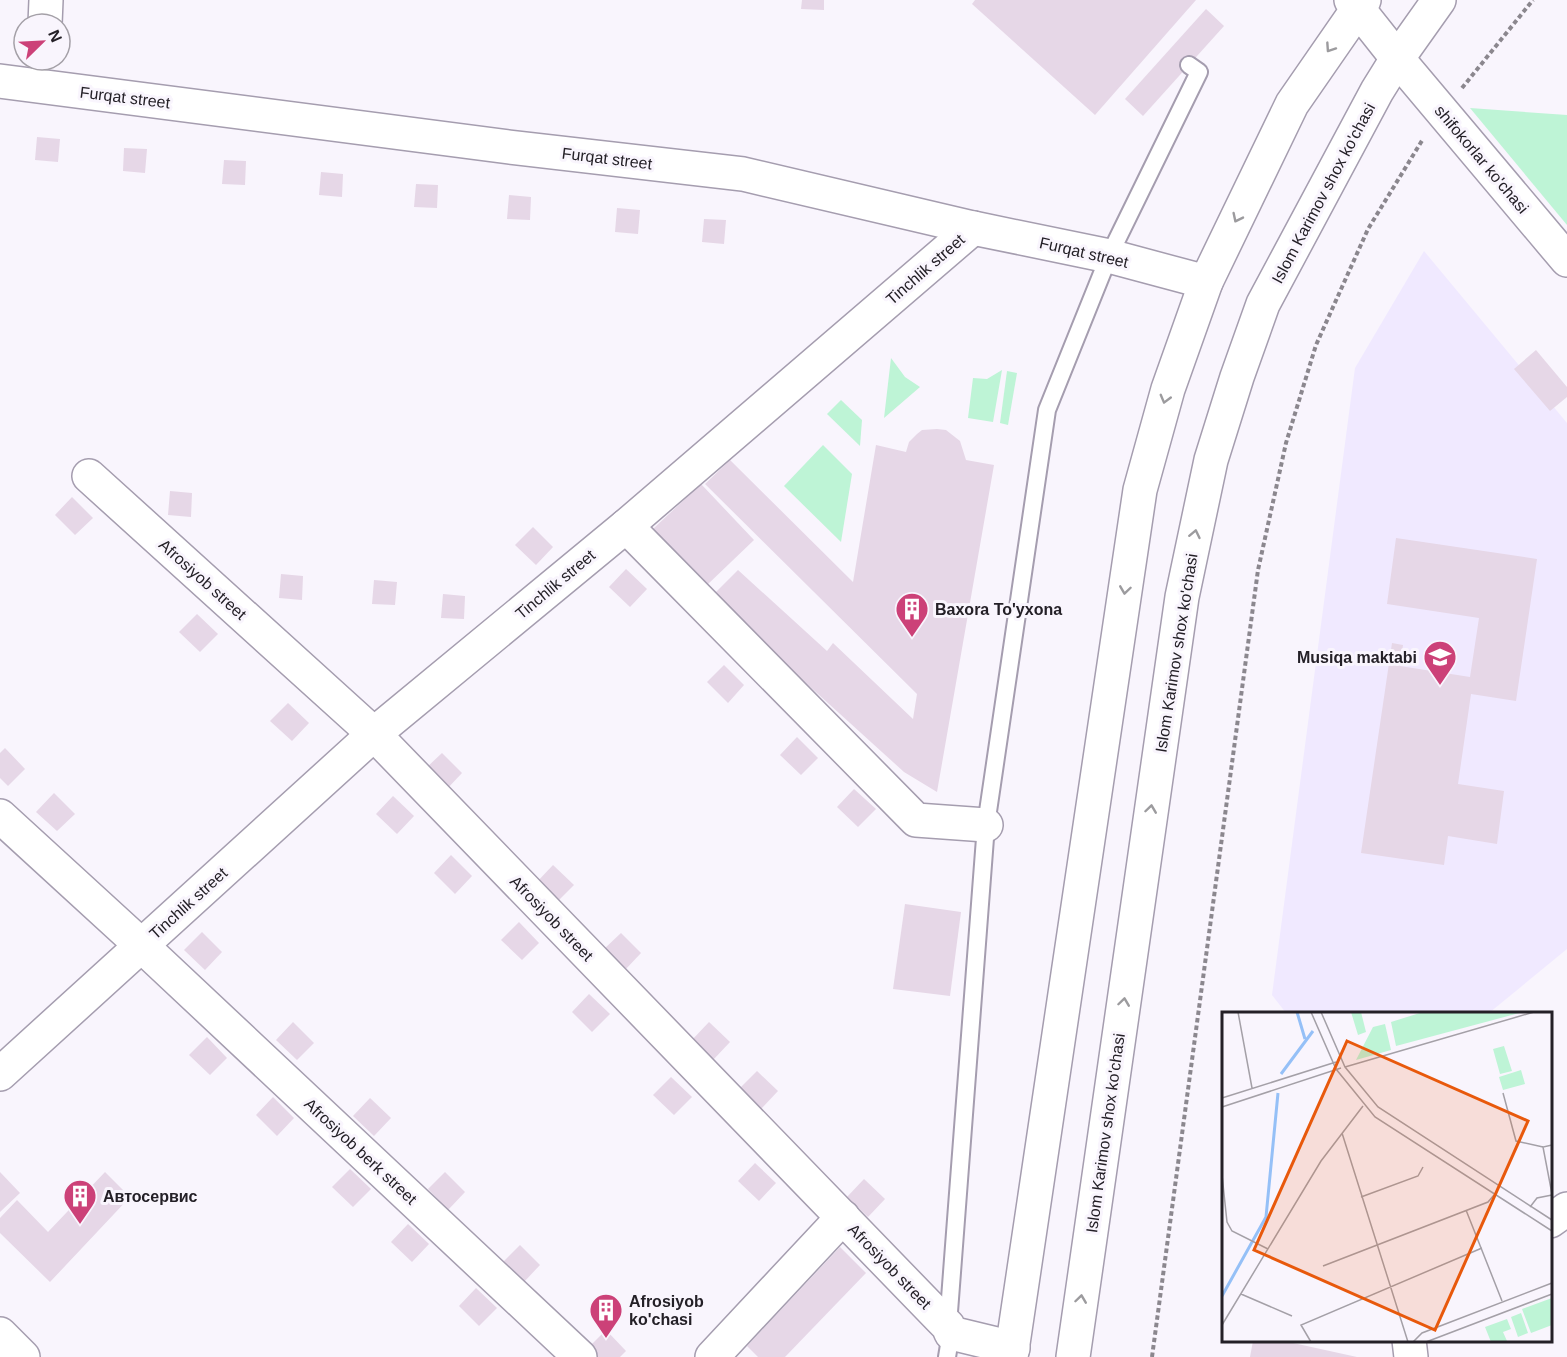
<svg xmlns="http://www.w3.org/2000/svg" width="1567" height="1357" font-family="Helvetica,sans-serif">
<style>
.education{fill:#f0e9ff}
.green{fill:#bef4d6}
.building{fill:#e6d7e7}
.lines{fill:none;stroke-linecap:round;stroke-linejoin:round}
.lane-casing{stroke:#a59daf;stroke-width:20}
.street-casing{stroke:#a59daf;stroke-width:36}
.secondary-casing{stroke:#a59daf;stroke-width:36}
.path{stroke:#8b878e;stroke-width:4;stroke-dasharray:4.5 3;stroke-linecap:butt}
.lane{stroke:#fff;stroke-width:16}
.street{stroke:#fff;stroke-width:33}
.secondary{stroke:#fff;stroke-width:33}
.oneway{stroke:#9c9b9e}
.labels{text-anchor:middle;stroke-width:6;stroke-linejoin:round;paint-order:stroke}
.street-label{font-size:16px;fill:#242027;stroke:#f9f5fd}
.poi-label{font-size:16px;font-weight:bold;fill:#242027;stroke:#f9f5fd;text-anchor:start}
.inset-river{fill:none;stroke:#95c0f7;stroke-width:3}
.inset-road{fill:none;stroke:#a4a0a7;stroke-width:1.5}
.view{fill:#e8590c;fill-opacity:0.15;stroke:#e8590c;stroke-width:3}
.inset-edge{fill:none;stroke:#242027;stroke-width:3}
</style>
<rect width="100%" height="100%" fill="#f9f5fd"/>
<!-- education -->
<path class="education" d="M1424,251L1567,423V949L1489,1013H1286L1272,995L1355,368Z"/>
<!-- green -->
<g class="green">
<path d="M1470,108L1567,115V225Z"/>
<path d="M891,358L905,377L920,387L884,418Z"/>
<path d="M1002,370L993,422L968,418L973,378L987,379Z"/>
<path d="M1007,371L1017,373L1008,425L1000,423Z"/>
<path d="M841,400L862,420L860,446L827,414Z"/>
<path d="M823,445L852,474L841,542L784,486Z"/>
</g>
<!-- building -->
<g class="building">
<path d="M802,0H824V10L801,9Z"/>
<path d="M975,0H1196L1095,115L972,4Z"/>
<path d="M1206,9L1224,26L1143,116L1125,99Z"/>
<path d="M37,137L60,139L58,162L35,160Z"/>
<path d="M124,148L147,149L145,173L123,171Z"/>
<path d="M224,160L246,161L245,185L222,184Z"/>
<path d="M321,172L343,174L342,197L319,195Z"/>
<path d="M416,184L438,185L437,208L414,207Z"/>
<path d="M509,195L531,197L530,220L507,219Z"/>
<path d="M617,208L640,210L638,234L615,232Z"/>
<path d="M704,219L726,220L724,244L702,242Z"/>
<path d="M1536,350L1567,387V397L1550,411L1514,369Z"/>
<path d="M937,429L946,430L960,441L966,460L994,465L937,792L904,772L711,597L738,570L827,651L833,643L913,719L917,694L705,484L730,460L853,582L876,445L906,452L909,442L917,434L922,430Z"/>
<path d="M701,484L754,540L707,585L653,529Z"/>
<path d="M170,491L192,493L191,517L168,515Z"/>
<path d="M72,497L93,518L75,535L55,515Z"/>
<path d="M533,527L553,547L536,565L515,545Z"/>
<path d="M1396,538L1537,559L1516,701L1471,694L1458,784L1504,791L1497,844L1448,836L1444,865L1361,853L1392,643L1403,645L1400,666L1470,677L1479,618L1387,604Z"/>
<path d="M626,569L647,589L630,607L609,587Z"/>
<path d="M281,574L303,576L302,600L279,598Z"/>
<path d="M374,580L397,582L395,605L372,604Z"/>
<path d="M443,594L465,596L464,619L441,618Z"/>
<path d="M197,614L218,634L200,652L179,632Z"/>
<path d="M724,665L744,685L728,703L707,682Z"/>
<path d="M288,703L309,723L292,741L270,721Z"/>
<path d="M797,737L818,758L801,775L780,755Z"/>
<path d="M5,748L25,769L8,786L0,778V753Z"/>
<path d="M442,753L462,773L445,791L424,770Z"/>
<path d="M854,789L876,809L858,827L837,807Z"/>
<path d="M54,793L75,814L57,831L36,812Z"/>
<path d="M393,796L414,816L397,834L376,814Z"/>
<path d="M451,855L472,876L455,894L434,873Z"/>
<path d="M553,865L574,885L557,902L536,883Z"/>
<path d="M905,904L961,912L950,996L893,989Z"/>
<path d="M519,922L539,943L522,960L501,940Z"/>
<path d="M202,932L222,952L205,970L184,950Z"/>
<path d="M621,933L641,953L624,971L603,950Z"/>
<path d="M589,994L610,1014L592,1032L572,1012Z"/>
<path d="M293,1022L314,1043L297,1060L276,1040Z"/>
<path d="M709,1022L730,1042L713,1060L692,1040Z"/>
<path d="M207,1037L227,1058L210,1075L189,1055Z"/>
<path d="M757,1071L778,1091L761,1109L740,1088Z"/>
<path d="M671,1077L692,1097L674,1115L653,1095Z"/>
<path d="M273,1097L294,1118L277,1136L256,1115Z"/>
<path d="M370,1098L391,1118L374,1136L353,1116Z"/>
<path d="M755,1163L776,1183L759,1201L738,1181Z"/>
<path d="M350,1169L371,1189L353,1207L332,1187Z"/>
<path d="M0,1172L20,1193L0,1212Z"/>
<path d="M105,1172L130,1197L50,1282L0,1233V1218L17,1200L48,1232Z"/>
<path d="M445,1172L465,1192L448,1210L428,1189Z"/>
<path d="M864,1179L885,1199L868,1217L847,1197Z"/>
<path d="M408,1224L429,1244L412,1262L391,1242Z"/>
<path d="M520,1245L540,1265L523,1283L502,1263Z"/>
<path d="M840,1247L866,1273L785,1357H758L747,1346Z"/>
<path d="M476,1288L497,1308L479,1326L459,1306Z"/>
<path d="M606,1330L626,1351L620,1357H598L588,1348Z"/>
<path d="M1253,1341H1284L1357,1357H1250Z"/>
</g>
<g class="lines">
<defs>
<g id="lane">
<path d="M948,1325L986,825L1047,410L1109,256L1199,72L1189,65"/>
<path d="M947,1357L951,1333"/>
</g>
<g id="street">
<path d="M45,24L46,0"/>
<path d="M1397,58L1567,260"/>
<path d="M0,81L509,147L743,174L973,228L1109,256L1206,282"/>
<path d="M89,476L374,734L941,1319L948,1326L951,1333L1013,1348"/>
<path d="M626,526L916,820L986,825"/>
<path d="M0,816L142,946L580,1357"/>
<path d="M0,1074L374,734L626,526L973,228"/>
<path d="M1550,1221L1567,1209"/>
<path d="M1409,1340L1411,1357"/>
<path d="M712,1357L843,1217"/>
</g>
<g id="secondary">
<path d="M1351,0L1397,58"/>
<path d="M0,1334L23,1357"/>
<path d="M1011,1357L1140,490L1168,389L1206,282L1292,104L1364,0"/>
<path d="M1073,1357L1182,597L1211,460L1237,377L1263,304L1377,91L1395,62L1439,0"/>
</g>
</defs>
<!-- lane casing -->
<use href="#lane" class="lane-casing"/>
<!-- street casing -->
<use href="#street" class="street-casing"/>
<!-- secondary casing -->
<use href="#secondary" class="secondary-casing"/>
<!-- path -->
<g class="path">
<path d="M1462,88L1533,0"/>
<path d="M1152,1357L1258,570L1286,443L1316,345L1368,229L1423,139"/>
</g>
<!-- lane -->
<use href="#lane" class="lane"/>
<!-- street -->
<use href="#street" class="street"/>
<!-- secondary -->
<use href="#secondary" class="secondary"/>
</g>
<!-- one-way arrows -->
<defs><path id="oneway-chevron" d="M-2-3.5L2.5 0L-2 3.5" fill="none" stroke-width="1.6" stroke-linecap="round" stroke-linejoin="round" transform="scale(1.5)"/></defs>
<g class="oneway">
<use href="#oneway-chevron" transform="translate(1330 48) rotate(124)"/>
<use href="#oneway-chevron" transform="translate(1237 218) rotate(116)"/>
<use href="#oneway-chevron" transform="translate(1165 399) rotate(105)"/>
<use href="#oneway-chevron" transform="translate(1195 534) rotate(-78)"/>
<use href="#oneway-chevron" transform="translate(1125 590) rotate(98)"/>
<use href="#oneway-chevron" transform="translate(1151 809) rotate(-82)"/>
<use href="#oneway-chevron" transform="translate(1124 1002) rotate(-82)"/>
<use href="#oneway-chevron" transform="translate(1081 1299) rotate(-82)"/>
</g>
<!-- icons -->
<defs>
<symbol id="building-pin" viewBox="-11 -11 22 30"><path d="M0 17L-7.5 6A9.5 9.5 0 1 1 7.5 6Z" fill="#cc4178" stroke="#f9f5fd"/><path d="M-4-6H4V6H1V3H-1V6H-4ZM-2.5-4.3h1.7v1.8h-1.7ZM.8-4.3h1.7v1.8H.8ZM-2.5-1h1.7V.8h-1.7ZM.8-1h1.7V.8H.8Z" fill="#fff"/></symbol>
<symbol id="school-pin" viewBox="-11 -11 22 30"><path d="M0 17L-7.5 6A9.5 9.5 0 1 1 7.5 6Z" fill="#cc4178" stroke="#f9f5fd"/><path d="M0-5L7-2L0 1L-7-2ZM-4 1L0 2.5L4 1V4Q0 6-4 4Z" fill="#fff"/></symbol>
</defs>
<g fill-rule="evenodd">
<use href="#building-pin" x="893" y="590" width="38" height="52"/>
<use href="#school-pin" x="1421" y="638" width="38" height="52"/>
<use href="#building-pin" x="61" y="1177" width="38" height="52"/>
<use href="#building-pin" x="587" y="1291" width="38" height="52"/>
</g>
<g class="labels">
<!-- street labels -->
<g class="street-label">
<text transform="translate(125 97) rotate(7)" y="6">Furqat street</text>
<text transform="translate(607 158) rotate(7)" y="6">Furqat street</text>
<text transform="translate(1482 159) rotate(50)" y="6">shifokorlar ko'chasi</text>
<text transform="translate(1323 193) rotate(-62)" y="6">Islom Karimov shox ko'chasi</text>
<text transform="translate(1084 252) rotate(13)" y="6">Furqat street</text>
<text transform="translate(925 269) rotate(-41)" y="6">Tinchlik street</text>
<text transform="translate(203 579) rotate(42)" y="6">Afrosiyob street</text>
<text transform="translate(555 584) rotate(-40)" y="6">Tinchlik street</text>
<text transform="translate(1176 653) rotate(-81)" y="6">Islom Karimov shox ko'chasi</text>
<text transform="translate(188 903) rotate(-42)" y="6">Tinchlik street</text>
<text transform="translate(552 918) rotate(46)" y="6">Afrosiyob street</text>
<text transform="translate(1105 1133) rotate(-82)" y="6">Islom Karimov shox ko'chasi</text>
<text transform="translate(361 1151) rotate(43)" y="6">Afrosiyob berk street</text>
<text transform="translate(890 1266) rotate(46)" y="6">Afrosiyob street</text>
</g>
<!-- poi labels -->
<g class="poi-label">
<text x="935" y="615">Baxora To'yxona</text>
<text x="1417" y="663" text-anchor="end">Musiqa maktabi</text>
<text x="103" y="1202">Автосервис</text>
<text x="629" y="1307">Afrosiyob<tspan x="629" dy="18">ko'chasi</tspan></text>
</g>
</g>
<!-- overview -->
<g transform="translate(1222 1012)">
<rect width="330" height="330" fill="#f9f5fd"/>
<path d="M129,0H139L144,20L136,23ZM201,0H301L174,34L169,10ZM163,12L169,38L134,48L151,15ZM282,34L290,59L278,62L271,37ZM299,58L303,72L281,78L277,65ZM330,286V313L309,321L300,297ZM299,301L306,321L296,325L289,305ZM285,307L289,317L281,320L285,329L269,330L263,315Z" fill="#bef4d6"/>
<path class="inset-river" d="M75,0L83,27M59,62L91,19M0,284L44,205L56,81"/>
<path class="inset-road" d="M16,0L30,76M89,0L114,57L153,105L330,219M99,0L123,55L156,95L330,208M123,55L312,0M281,81L294,129L321,135M0,86L114,50M0,95L119,56M120,121L186,330M330,133L321,135L330,182M0,163L5,210L10,219L46,237M139,185L196,164L201,155M308,195L315,186L330,183M244,198L280,289M101,254L266,190L272,183M19,282L70,304M0,313L99,149L141,94M89,330L79,313L260,236M191,330L200,321L330,271M204,330L330,282"/>
<path class="view" d="M125,29L306,109L213,318L32,238Z"/>
<rect width="330" height="330" class="inset-edge"/>
</g>
<!-- north arrow -->
<g transform="translate(42 42) rotate(66)"><circle r="28" fill="#f9f5fd" stroke="#a4a0a7" stroke-width="1.5"/>
<path d="M0-4.5L10 22L0 15L-10 22Z" fill="#cc4178"/>
<text y="-9" font-size="16" font-weight="bold" text-anchor="middle" fill="#242027">N</text>
</g>
</svg>
